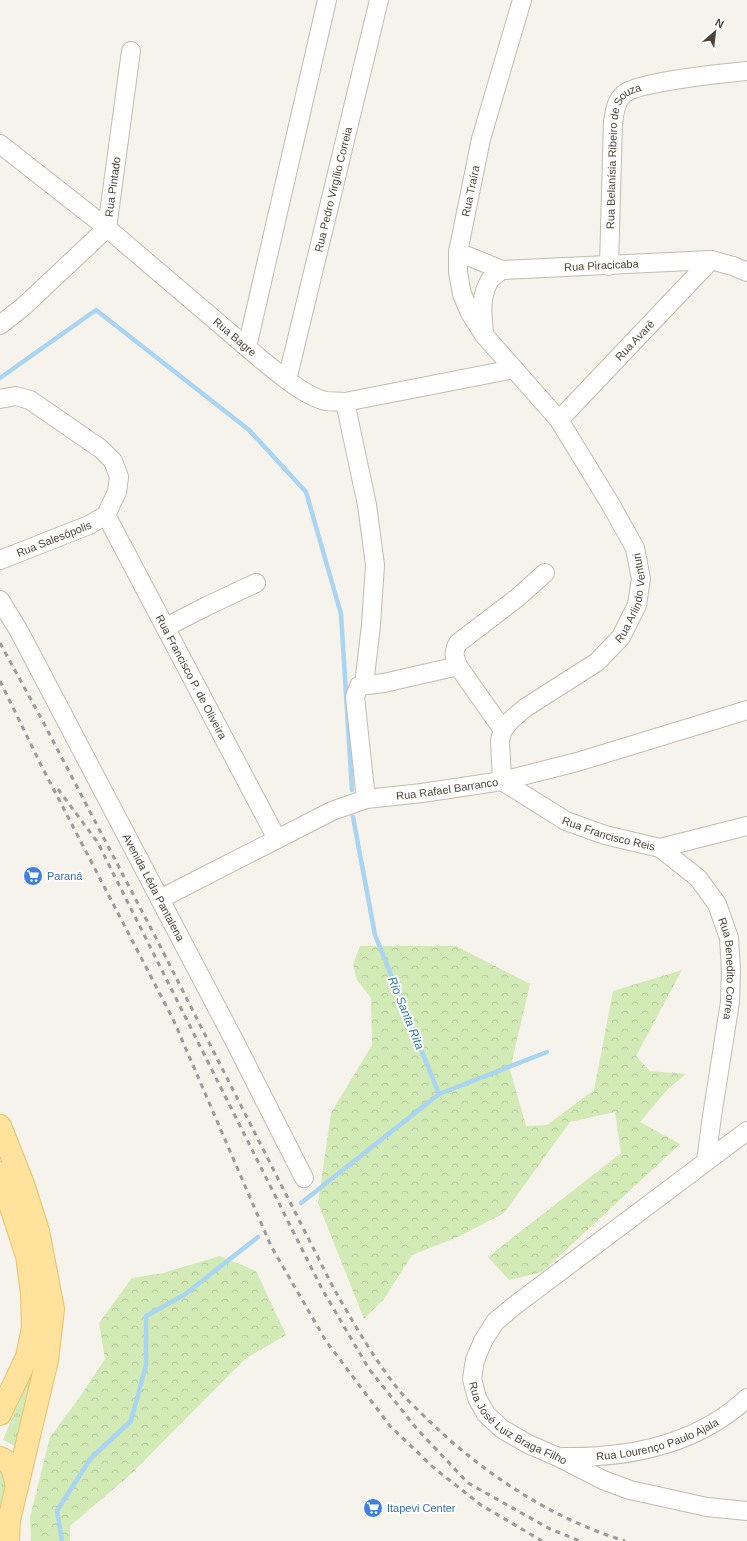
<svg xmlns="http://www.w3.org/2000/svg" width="747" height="1541" font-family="Arial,sans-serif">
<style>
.grass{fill:url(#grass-tufts)}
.forest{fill:url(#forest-crowns)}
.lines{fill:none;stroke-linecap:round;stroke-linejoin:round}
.stream{stroke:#a9d4f2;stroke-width:4.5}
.minor-casing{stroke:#c2bbae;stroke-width:20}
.major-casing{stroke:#e6c16a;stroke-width:24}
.minor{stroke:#fff;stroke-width:18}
.major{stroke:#ffe39c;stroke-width:22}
.rail{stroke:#9a9a9a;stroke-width:3;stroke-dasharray:5 5;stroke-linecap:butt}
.labels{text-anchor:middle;stroke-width:4;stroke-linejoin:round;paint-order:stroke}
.street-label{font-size:11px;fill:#4b4439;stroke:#fff}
.shop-label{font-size:11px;fill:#366cbe;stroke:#fff;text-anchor:start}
.water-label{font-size:12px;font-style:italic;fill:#2e7ab2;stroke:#fff}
</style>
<defs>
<pattern id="grass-tufts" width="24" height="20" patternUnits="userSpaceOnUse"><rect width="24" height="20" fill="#d2eab5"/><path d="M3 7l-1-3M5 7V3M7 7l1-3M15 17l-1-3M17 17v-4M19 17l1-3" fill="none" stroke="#b6ca9c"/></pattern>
<pattern id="forest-crowns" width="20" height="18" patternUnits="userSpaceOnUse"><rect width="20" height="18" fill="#d2eab5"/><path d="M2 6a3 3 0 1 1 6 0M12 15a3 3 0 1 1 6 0" fill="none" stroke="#b6ca9c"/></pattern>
</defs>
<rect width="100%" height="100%" fill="#f6f3ec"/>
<!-- grass -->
<g class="grass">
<path d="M37,1358L17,1447L3,1440Z"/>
<path d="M0,1465L10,1472L0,1529Z"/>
</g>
<!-- forest -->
<g class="forest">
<path d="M360,946H456L530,984L510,1070L526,1126L547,1125L594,1090L613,991L682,970L636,1056L650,1071L686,1074L668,1089L640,1122L680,1144L542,1272L509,1280L488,1257L621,1153L615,1112L570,1122L504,1213L460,1236L412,1255L384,1299L364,1319L318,1203L331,1113L372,1045L371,998L357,980L353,964Z"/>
<path d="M220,1256L256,1271L286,1335L245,1359L131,1474L70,1526V1541H31L30,1517L50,1437L79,1398L105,1359L99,1323L132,1278L163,1273Z"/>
</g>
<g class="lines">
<!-- stream -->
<g class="stream">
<path d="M0,378L96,310L249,430L306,492L341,614L352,790"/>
<path d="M353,817L375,935L439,1094L547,1052"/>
<path d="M301,1203L439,1094"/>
<path d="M62,1541L57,1511L90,1459L131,1421L146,1365V1316L184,1295L258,1237"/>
</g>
<defs>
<g id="minor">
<path id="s1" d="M0,144L107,228L263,361C281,375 304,396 326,401C332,402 339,401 345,402L514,369"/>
<path id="s2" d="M458,252L502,270L711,260L733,266L747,272"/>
<path id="s3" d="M609,266L613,122C615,112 615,102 624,94C637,82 725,73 747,71"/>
<path id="s4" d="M0,325L23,307L107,228L131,51"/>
<path d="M484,332C482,315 480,295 490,280C493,276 498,273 502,270"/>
<path d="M247,347L327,0"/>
<path id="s5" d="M287,380L379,0"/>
<path d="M0,399L16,396L30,400L101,449L113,461L119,477L117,492L106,515"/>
<path d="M345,402L367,505L375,565L371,625L364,685"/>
<path id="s6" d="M559,420L711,260"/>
<path id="s7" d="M106,515L277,839"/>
<path id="s8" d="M0,560L89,525L106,515"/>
<path id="s9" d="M0,600L19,631L236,1044L304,1178"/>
<path d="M166,627L207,606L256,583"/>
<path d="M503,730L458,666C454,656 453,652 458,643L517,598L545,573"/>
<path id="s10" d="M502,781L500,740L503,730L510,721L525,708L597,662L621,637L637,605L641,579L635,548L611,505L559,420L484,335L470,313L462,294L458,272V252L481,139L522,0"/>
<path id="s11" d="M502,781L566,821L605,835L660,848L747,826"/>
<path d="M366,799L355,697L359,686L384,683L458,666"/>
<path id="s12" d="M660,848L698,878L717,904L729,938L731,971L730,1002L712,1116L706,1161"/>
<path id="s13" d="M160,899L332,811L366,799L422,793L502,781L577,762L747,710"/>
<path id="s14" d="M747,1131L514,1306L495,1322L483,1341L475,1360L472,1379L477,1398L486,1414L502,1429L528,1444L558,1457L603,1480L630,1490L707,1507L747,1511"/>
<path id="s15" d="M563,1457C629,1458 697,1445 747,1398"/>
</g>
<g id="major">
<path d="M0,1126L23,1184L38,1231L53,1309L47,1360L9,1520L8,1541"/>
<path d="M0,1173L27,1256L32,1293L33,1328L27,1357L0,1414"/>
<path d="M0,1458C14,1463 14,1474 17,1487"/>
</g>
</defs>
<!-- minor casing -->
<use href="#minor" class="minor-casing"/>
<!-- major casing -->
<use href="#major" class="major-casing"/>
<!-- minor -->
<use href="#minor" class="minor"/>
<!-- major -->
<use href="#major" class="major"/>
<!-- rail -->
<g class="rail">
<path d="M0,643L40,716L157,940L334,1289C353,1322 374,1359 398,1389C406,1399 416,1408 425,1417C481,1472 550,1518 625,1541"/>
<path d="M0,681L41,765L173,1019L271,1246L326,1341L390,1426L434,1468L481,1505L542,1541"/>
<path d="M58,789L98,843L322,1289L369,1369L417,1429L468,1483L550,1529L580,1541"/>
</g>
</g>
<!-- icons -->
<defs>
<symbol id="supermarket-disc" viewBox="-11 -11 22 22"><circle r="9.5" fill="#3f7fe0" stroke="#fff"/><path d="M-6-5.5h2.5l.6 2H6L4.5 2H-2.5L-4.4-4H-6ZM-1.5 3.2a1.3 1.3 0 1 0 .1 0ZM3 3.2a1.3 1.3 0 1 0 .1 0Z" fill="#fff"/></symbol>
</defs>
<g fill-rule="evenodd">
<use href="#supermarket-disc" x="22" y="865" width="22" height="22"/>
<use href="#supermarket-disc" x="362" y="1497" width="22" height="22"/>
</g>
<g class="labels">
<!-- street labels -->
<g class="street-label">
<text dy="4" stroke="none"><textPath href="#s3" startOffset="115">Rua Belanísia Ribeiro de Souza</textPath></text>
<text dy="4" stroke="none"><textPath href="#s4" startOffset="186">Rua Pintado</textPath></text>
<text dy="4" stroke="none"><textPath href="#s5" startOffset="196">Rua Pedro Virgílio Correia</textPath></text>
<text dy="4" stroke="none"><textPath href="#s10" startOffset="710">Rua Traíra</textPath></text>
<text dy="4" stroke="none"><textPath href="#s2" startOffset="147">Rua Piracicaba</textPath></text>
<text dy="4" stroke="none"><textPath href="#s1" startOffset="304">Rua Bagre</textPath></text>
<text dy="4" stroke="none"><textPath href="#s6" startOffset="110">Rua Avaré</textPath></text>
<text dy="4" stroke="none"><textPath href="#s8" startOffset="58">Rua Salesópolis</textPath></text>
<text dy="4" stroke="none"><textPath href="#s10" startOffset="244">Rua Arlindo Venturi</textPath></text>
<text dy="4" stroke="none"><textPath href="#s7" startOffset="183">Rua Francisco P. de Oliveira</textPath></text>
<text dy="4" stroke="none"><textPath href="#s13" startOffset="311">Rua Rafael Barranco</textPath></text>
<text dy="4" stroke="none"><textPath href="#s11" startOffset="120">Rua Francisco Reis</textPath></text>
<text dy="4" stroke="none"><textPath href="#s9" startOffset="326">Avenida Lêda Pantalena</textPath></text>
<text dy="4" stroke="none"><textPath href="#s12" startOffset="147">Rua Benedito Correa</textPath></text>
<text dy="4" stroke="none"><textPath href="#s14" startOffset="446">Rua José Luiz Braga Filho</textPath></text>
<text dy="4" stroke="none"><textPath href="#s15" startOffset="97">Rua Lourenço Paulo Ajala</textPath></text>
</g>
<!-- shop labels -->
<g class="shop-label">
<text x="47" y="880">Paraná</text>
<text x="387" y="1512">Itapevi Center</text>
</g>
<!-- water labels -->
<g class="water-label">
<text transform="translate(406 1013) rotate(68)" y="4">Rio Santa Rita</text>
</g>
</g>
<!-- north arrow -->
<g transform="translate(715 32) rotate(28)" stroke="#ffffff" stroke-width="3" paint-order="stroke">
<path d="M0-3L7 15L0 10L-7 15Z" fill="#4b4439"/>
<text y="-6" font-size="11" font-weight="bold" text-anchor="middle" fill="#4b4439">N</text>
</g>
</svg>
